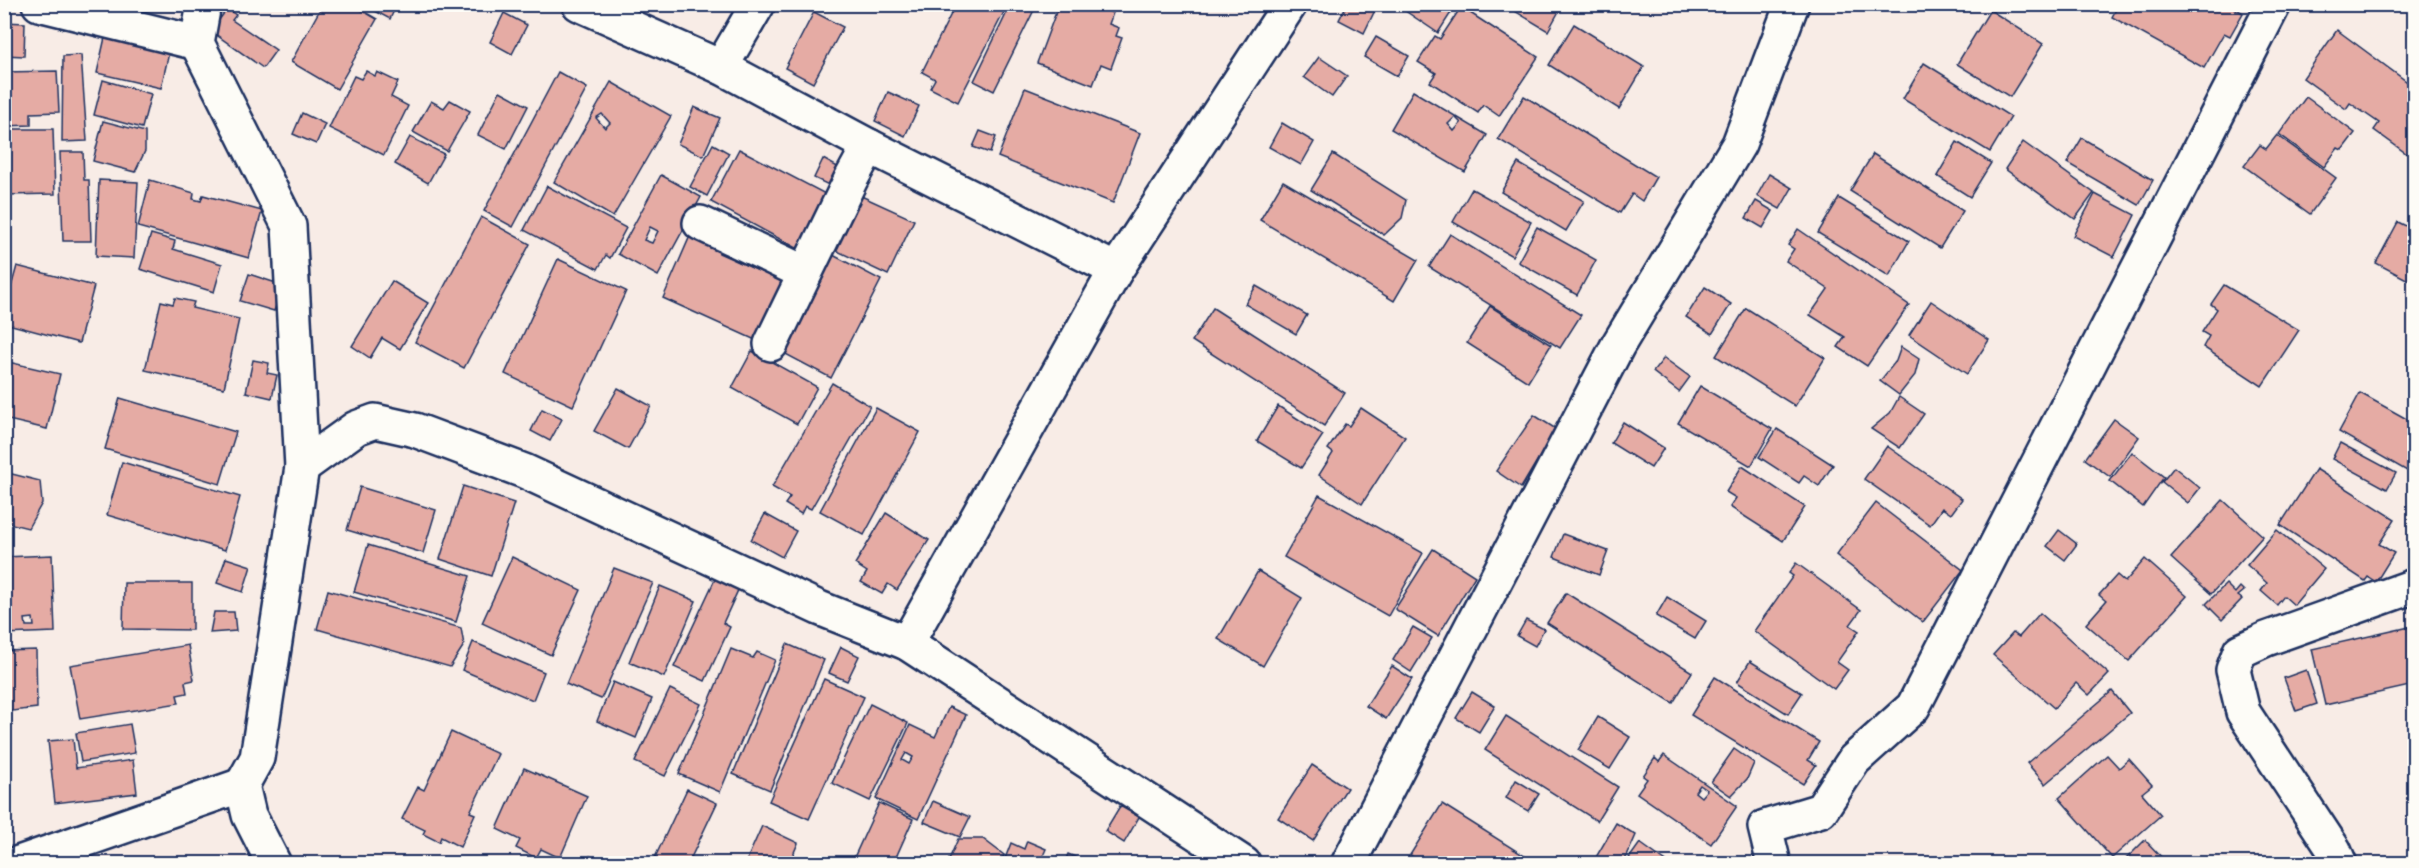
<svg xmlns="http://www.w3.org/2000/svg" width="2419" height="868" font-family="Mynerve,sans-serif">
<style>
.building{fill:#e5aba4;stroke:#1b2f5e;stroke-width:1.5;fill-rule:evenodd}
.lines{fill:none;stroke-linecap:round;stroke-linejoin:round}
.minor-casing{stroke:#1b2f5e;stroke-width:38}
.minor{stroke:#fdfcf7;stroke-width:33}
</style>
<rect width="100%" height="100%" fill="#f8ece6"/>
<filter id="ink" filterUnits="userSpaceOnUse"><feTurbulence type="fractalNoise" baseFrequency=".0167" numOctaves="2"/><feDisplacementMap in="SourceGraphic" scale="12" xChannelSelector="R" yChannelSelector="G"/><feConvolveMatrix kernelMatrix="1 2 1 2 8 2 1 2 1" color-interpolation-filters="sRGB"/></filter>
<g filter="url(#ink)">
<!-- building -->
<g class="building">
<path d="M323,4H351L377,19L337,89L291,62Z"/>
<path d="M362,4H397L390,19Z"/>
<path d="M956,4H1008L958,102L930,88L935,79L922,72Z"/>
<path d="M1011,4H1037L994,91L974,81Z"/>
<path d="M1059,4H1091L1113,13L1109,24L1119,28L1116,36L1122,38L1111,68L1101,64L1093,85L1037,63Z"/>
<path d="M1347,4H1378L1364,33L1339,20Z"/>
<path d="M1395,4H1449L1454,8L1438,33Z"/>
<path d="M1503,4H1563L1548,31Z"/>
<path d="M2087,4H2104L2100,11Z"/>
<path d="M2119,4H2228L2243,13L2230,36L2224,33L2204,68L2112,17Z"/>
<path d="M1461,7L1538,57L1499,116L1483,105L1478,113L1430,82L1436,73L1418,62L1435,36L1440,39Z"/>
<path d="M227,9L236,15L232,20L276,50L263,68L211,31Z"/>
<path d="M1990,10L2043,44L2010,97L1957,64Z"/>
<path d="M814,12L843,27L813,83L785,68Z"/>
<path d="M504,13L527,25L512,54L490,42Z"/>
<path d="M4,22L25,23L24,56L4,55Z"/>
<path d="M1574,24L1644,67L1619,109L1549,65Z"/>
<path d="M2337,30L2414,87V159L2374,130L2379,123L2350,103L2346,109L2303,78Z"/>
<path d="M106,33L170,48L161,88L97,73Z"/>
<path d="M1376,37L1409,56L1397,76L1364,57Z"/>
<path d="M81,55L87,141L62,142L63,56Z"/>
<path d="M1319,57L1347,76L1332,97L1304,77Z"/>
<path d="M1924,63L2011,117L1990,152L1903,99Z"/>
<path d="M57,71L59,112L31,113V125L4,126V72Z"/>
<path d="M366,71L375,76L377,72L398,82L391,97L408,106L384,155L329,128L354,76L361,79Z"/>
<path d="M558,72L587,88L513,227L484,211Z"/>
<path d="M103,80L151,94L142,128L94,115Z"/>
<path d="M611,82L671,116L613,217L554,182ZM602,114L610,123L605,128L596,118Z"/>
<path d="M1025,88L1140,133L1113,203L998,157Z"/>
<path d="M500,91L528,106L506,149L478,135Z"/>
<path d="M1413,91L1487,135L1465,172L1391,129ZM1455,117L1461,123L1454,131L1448,124Z"/>
<path d="M888,92L919,106L905,136L875,121Z"/>
<path d="M1524,96L1656,177L1642,201L1632,194L1620,213L1498,139Z"/>
<path d="M2306,97L2355,133L2342,150L2338,148L2324,167L2279,134Z"/>
<path d="M450,100L470,111L447,151L413,132L431,101L444,108Z"/>
<path d="M694,107L720,118L703,156L678,144Z"/>
<path d="M302,113L325,124L316,144L293,134Z"/>
<path d="M103,121L145,132V151L135,172L93,161Z"/>
<path d="M1282,123L1314,142L1301,165L1269,147Z"/>
<path d="M4,129H53L55,194L4,195Z"/>
<path d="M980,131L996,137L990,153L973,147Z"/>
<path d="M2277,135L2336,178L2310,214L2244,166L2260,145L2266,149Z"/>
<path d="M410,137L444,154L428,183L395,164Z"/>
<path d="M2082,138L2153,180L2139,205L2067,163Z"/>
<path d="M1957,142L1991,163L1970,197L1937,176Z"/>
<path d="M2023,142L2094,193L2075,219L2005,169Z"/>
<path d="M713,144L729,153L707,196L690,187Z"/>
<path d="M739,149L837,200L808,254L711,202Z"/>
<path d="M60,152H83L84,180H89L91,241H63Z"/>
<path d="M1333,154L1406,200L1402,218L1384,235L1311,190Z"/>
<path d="M1873,154L1963,211L1940,248L1850,191Z"/>
<path d="M823,159L845,171L837,189L814,178Z"/>
<path d="M1518,163L1584,201L1566,231L1501,192Z"/>
<path d="M1769,174L1792,188L1780,209L1757,196Z"/>
<path d="M661,175L701,197L658,276L618,254ZM650,227L658,231L652,243L644,240Z"/>
<path d="M99,180L138,182L134,258L96,256Z"/>
<path d="M150,180L194,193L193,199L201,201L203,195L262,211L249,258L138,227Z"/>
<path d="M1283,181L1418,260L1394,301L1260,220Z"/>
<path d="M547,186L626,228L610,258L606,255L598,269L524,230Z"/>
<path d="M1472,189L1531,222L1512,256L1453,222Z"/>
<path d="M2095,194L2135,215L2114,257L2073,236Z"/>
<path d="M859,195L914,220L888,275L833,249Z"/>
<path d="M1839,198L1909,241L1889,276L1818,233Z"/>
<path d="M1756,201L1773,211L1763,228L1746,218Z"/>
<path d="M481,217L530,244L464,368L415,342Z"/>
<path d="M2398,222L2414,230V283L2376,263Z"/>
<path d="M1537,227L1596,260L1577,295L1518,262Z"/>
<path d="M1798,229L1909,305L1867,366L1838,347L1845,337L1810,315L1828,289L1786,261L1794,249L1788,245Z"/>
<path d="M151,234L175,241L173,249L222,264L214,292L140,269Z"/>
<path d="M1450,234L1581,315L1560,348L1429,267Z"/>
<path d="M690,236L722,244L719,253L788,284L762,343L663,298Z"/>
<path d="M829,253L881,280L831,378L778,350Z"/>
<path d="M558,259L626,291L573,406L505,374Z"/>
<path d="M17,266L94,286L79,343L4,323V312Z"/>
<path d="M249,274L282,285L274,311L240,301Z"/>
<path d="M392,281L428,303L400,349L382,338L370,358L352,346Z"/>
<path d="M2224,285L2299,330L2262,386L2203,347L2209,336L2202,332L2217,309L2211,304Z"/>
<path d="M1256,286L1307,315L1296,334L1245,304Z"/>
<path d="M1705,287L1731,304L1712,334L1686,317Z"/>
<path d="M175,298L194,302L192,308L239,319L224,388L145,370L161,301L173,304Z"/>
<path d="M1931,301L1989,340L1967,374L1909,335Z"/>
<path d="M1490,306L1551,345L1528,382L1467,343Z"/>
<path d="M1213,308L1345,393L1324,426L1192,341Z"/>
<path d="M1746,308L1825,358L1795,406L1716,356Z"/>
<path d="M1901,347L1919,359L1915,375L1899,395L1880,381L1896,361Z"/>
<path d="M752,351L817,387L797,424L732,388Z"/>
<path d="M1664,358L1690,377L1679,392L1653,372Z"/>
<path d="M253,360L269,363L267,373L277,375L272,398L246,392Z"/>
<path d="M4,361L60,374L47,429L4,419Z"/>
<path d="M832,383L870,406L811,509L805,506L801,514L785,504L790,497L772,487Z"/>
<path d="M1700,386L1772,429L1751,466L1678,423Z"/>
<path d="M618,388L651,406L628,449L594,431Z"/>
<path d="M2360,393L2414,423V475L2339,432Z"/>
<path d="M1899,397L1924,414L1900,448L1871,429L1890,413Z"/>
<path d="M120,398L236,432L220,484L105,449Z"/>
<path d="M1278,406L1323,435L1301,468L1257,441Z"/>
<path d="M876,408L920,432L864,535L820,511Z"/>
<path d="M1361,408L1405,437L1362,504L1319,475L1333,453L1328,449L1345,424L1349,426Z"/>
<path d="M542,409L562,419L550,441L531,431Z"/>
<path d="M1534,415L1556,429L1521,488L1496,471Z"/>
<path d="M2114,419L2139,437L2110,477L2085,459Z"/>
<path d="M1623,422L1664,448L1651,468L1611,443Z"/>
<path d="M1777,429L1833,465L1819,486L1804,476L1799,483L1759,457Z"/>
<path d="M2340,443L2396,473L2387,489L2332,459Z"/>
<path d="M1887,446L1962,499L1951,514L1942,508L1930,525L1864,479Z"/>
<path d="M2132,452L2164,477L2143,507L2110,481Z"/>
<path d="M122,462L240,497L225,550L107,515Z"/>
<path d="M1742,466L1805,507L1783,541L1730,507L1736,498L1726,492Z"/>
<path d="M2174,467L2200,488L2188,503L2162,482Z"/>
<path d="M2316,469L2395,519L2379,544L2394,553L2376,582L2368,577L2365,581L2280,525Z"/>
<path d="M4,472L40,481L42,503L28,528L4,522Z"/>
<path d="M463,486L514,503L491,576L440,559Z"/>
<path d="M360,487L436,510L423,553L347,530Z"/>
<path d="M1319,495L1423,553L1388,616L1284,557Z"/>
<path d="M2223,500L2263,536L2211,594L2171,558Z"/>
<path d="M1876,503L1963,570L1923,622L1836,555Z"/>
<path d="M886,513L929,540L897,590L888,584L882,594L861,582L867,572L855,564Z"/>
<path d="M765,514L796,531L782,557L751,540Z"/>
<path d="M2059,530L2077,544L2065,560L2047,546Z"/>
<path d="M2277,530L2324,569L2294,605L2284,596L2277,605L2261,591L2267,583L2247,565Z"/>
<path d="M1563,534L1608,551L1599,575L1554,557Z"/>
<path d="M368,545L470,576L456,622L354,592Z"/>
<path d="M1433,549L1475,576L1438,636L1395,609Z"/>
<path d="M52,555L55,632L4,634V557ZM33,618L34,626H26L25,619Z"/>
<path d="M512,557L581,590L551,655L482,623Z"/>
<path d="M226,558L251,566L243,592L217,583Z"/>
<path d="M2145,559L2187,596L2129,661L2086,624L2106,601L2099,595L2117,575L2125,582Z"/>
<path d="M1796,563L1861,610L1850,625L1859,631L1837,662L1848,670L1834,689L1754,631L1793,576L1789,573Z"/>
<path d="M614,568L653,583L601,699L566,684Z"/>
<path d="M1258,571L1302,598L1263,666L1218,639Z"/>
<path d="M716,577L739,588L723,623L730,627L705,681L674,667Z"/>
<path d="M124,583H192V630L123,629Z"/>
<path d="M2226,584L2235,593L2240,587L2244,591L2238,596L2242,599L2222,620L2206,604Z"/>
<path d="M660,586L696,601L664,677L629,662Z"/>
<path d="M328,590L461,628L464,645L450,667L317,629Z"/>
<path d="M1566,593L1692,672L1673,703L1547,623Z"/>
<path d="M1667,597L1706,621L1695,639L1656,616Z"/>
<path d="M214,612H234L236,631L210,633Z"/>
<path d="M2040,613L2109,674L2089,695L2076,683L2054,708L1993,655L2013,633L2019,637Z"/>
<path d="M1526,620L1544,629L1535,646L1517,636Z"/>
<path d="M2414,626V685L2325,705L2312,649Z"/>
<path d="M1413,627L1432,638L1411,672L1393,660Z"/>
<path d="M473,642L544,672L533,700L462,670Z"/>
<path d="M787,644L824,660L770,790L733,774Z"/>
<path d="M188,645L194,680L185,682L187,693L177,695L179,703L80,719L70,665Z"/>
<path d="M841,647L859,656L847,681L829,673Z"/>
<path d="M731,649L753,658L757,652L775,660L720,792L679,774Z"/>
<path d="M36,650L37,708L4,712V651Z"/>
<path d="M1750,661L1802,693L1788,714L1737,682Z"/>
<path d="M1392,666L1412,679L1386,719L1366,706Z"/>
<path d="M2306,670L2317,704L2296,711L2284,678Z"/>
<path d="M1715,677L1819,742L1808,760L1816,765L1803,784L1691,715Z"/>
<path d="M824,679L864,697L809,819L769,801Z"/>
<path d="M613,682L652,699L636,738L597,721Z"/>
<path d="M670,689L701,704L665,776L635,762Z"/>
<path d="M2112,691L2130,713L2045,784L2027,763Z"/>
<path d="M1472,692L1495,706L1479,732L1456,718Z"/>
<path d="M870,704L908,723L870,801L832,783Z"/>
<path d="M949,707L966,715L918,819L876,799L910,725L935,737ZM906,753L913,757L909,764L902,760Z"/>
<path d="M1506,716L1618,787L1597,821L1485,750Z"/>
<path d="M1598,717L1630,737L1610,769L1578,750Z"/>
<path d="M130,724L135,753L81,762L76,733Z"/>
<path d="M451,732L498,754L470,812L475,814L460,847L441,837L439,842L423,834L425,830L402,819L418,787L424,790Z"/>
<path d="M73,739L76,768L133,760L137,793L55,803L48,741Z"/>
<path d="M1734,749L1754,763L1747,779L1731,796L1711,782Z"/>
<path d="M1664,755L1737,806L1711,844L1637,793L1647,779L1643,776L1655,758L1659,762ZM1700,785L1707,790L1701,797L1695,792Z"/>
<path d="M2107,755L2119,768L2129,759L2152,785L2142,793L2161,815L2112,858L2059,798Z"/>
<path d="M1312,765L1347,788L1313,841L1278,818Z"/>
<path d="M524,768L587,796L560,858L541,849L536,858L516,848L520,840L497,829Z"/>
<path d="M1516,780L1539,794L1528,811L1506,798Z"/>
<path d="M687,789L717,803L688,864H652Z"/>
<path d="M933,801L970,817L960,837L924,822Z"/>
<path d="M879,803L913,819L893,864H856L852,862Z"/>
<path d="M1442,804L1534,862L1533,864H1424L1410,855Z"/>
<path d="M1120,806L1139,817L1124,843L1105,831Z"/>
<path d="M1616,823L1636,835L1625,860L1622,864H1592Z"/>
<path d="M762,826L798,843L789,864H745Z"/>
<path d="M958,839H983L1004,855L1000,864H947Z"/>
<path d="M2145,840L2168,864H2121Z"/>
<path d="M1027,841L1046,849L1042,858L1050,861L1049,864H1003L1011,843L1024,849Z"/>
<path d="M1640,843L1669,864H1625Z"/>
<path d="M1068,854L1084,861L1083,864H1064Z"/>
<path d="M590,856L605,864H586Z"/>
</g>
<g class="lines">
<defs>
<g id="minor">
<path d="M39,4L197,43"/>
<path d="M204,4L197,43L289,226L302,467L257,758L242,785"/>
<path d="M579,4L721,67L869,146L1116,270"/>
<path d="M721,67L758,4"/>
<path d="M700,223L805,273"/>
<path d="M771,344L851,179L869,146"/>
<path d="M302,467L356,428L375,421L415,430L524,471L819,608L907,643L1244,864"/>
<path d="M907,643L1116,270L1290,4"/>
<path d="M16,864L242,785L249,815L274,864"/>
<path d="M1348,864L1618,345L1739,144L1792,4"/>
<path d="M1774,864L1765,827L1821,810L1854,760L1913,707L2274,4"/>
<path d="M2340,864L2334,850L2243,712L2233,670L2240,651L2266,639L2414,586"/>
</g>
</defs>
<!-- minor casing -->
<use href="#minor" class="minor-casing"/>
<!-- minor -->
<use href="#minor" class="minor"/>
</g>
</g>
<!-- margin -->
<rect width="2419" height="868" fill="none" stroke="#fdfcf7" stroke-width="24"/>
<rect x="12" y="12" width="2395" height="844" fill="none" stroke="#1b2f5e" stroke-width="2" filter="url(#ink)"/>
</svg>
